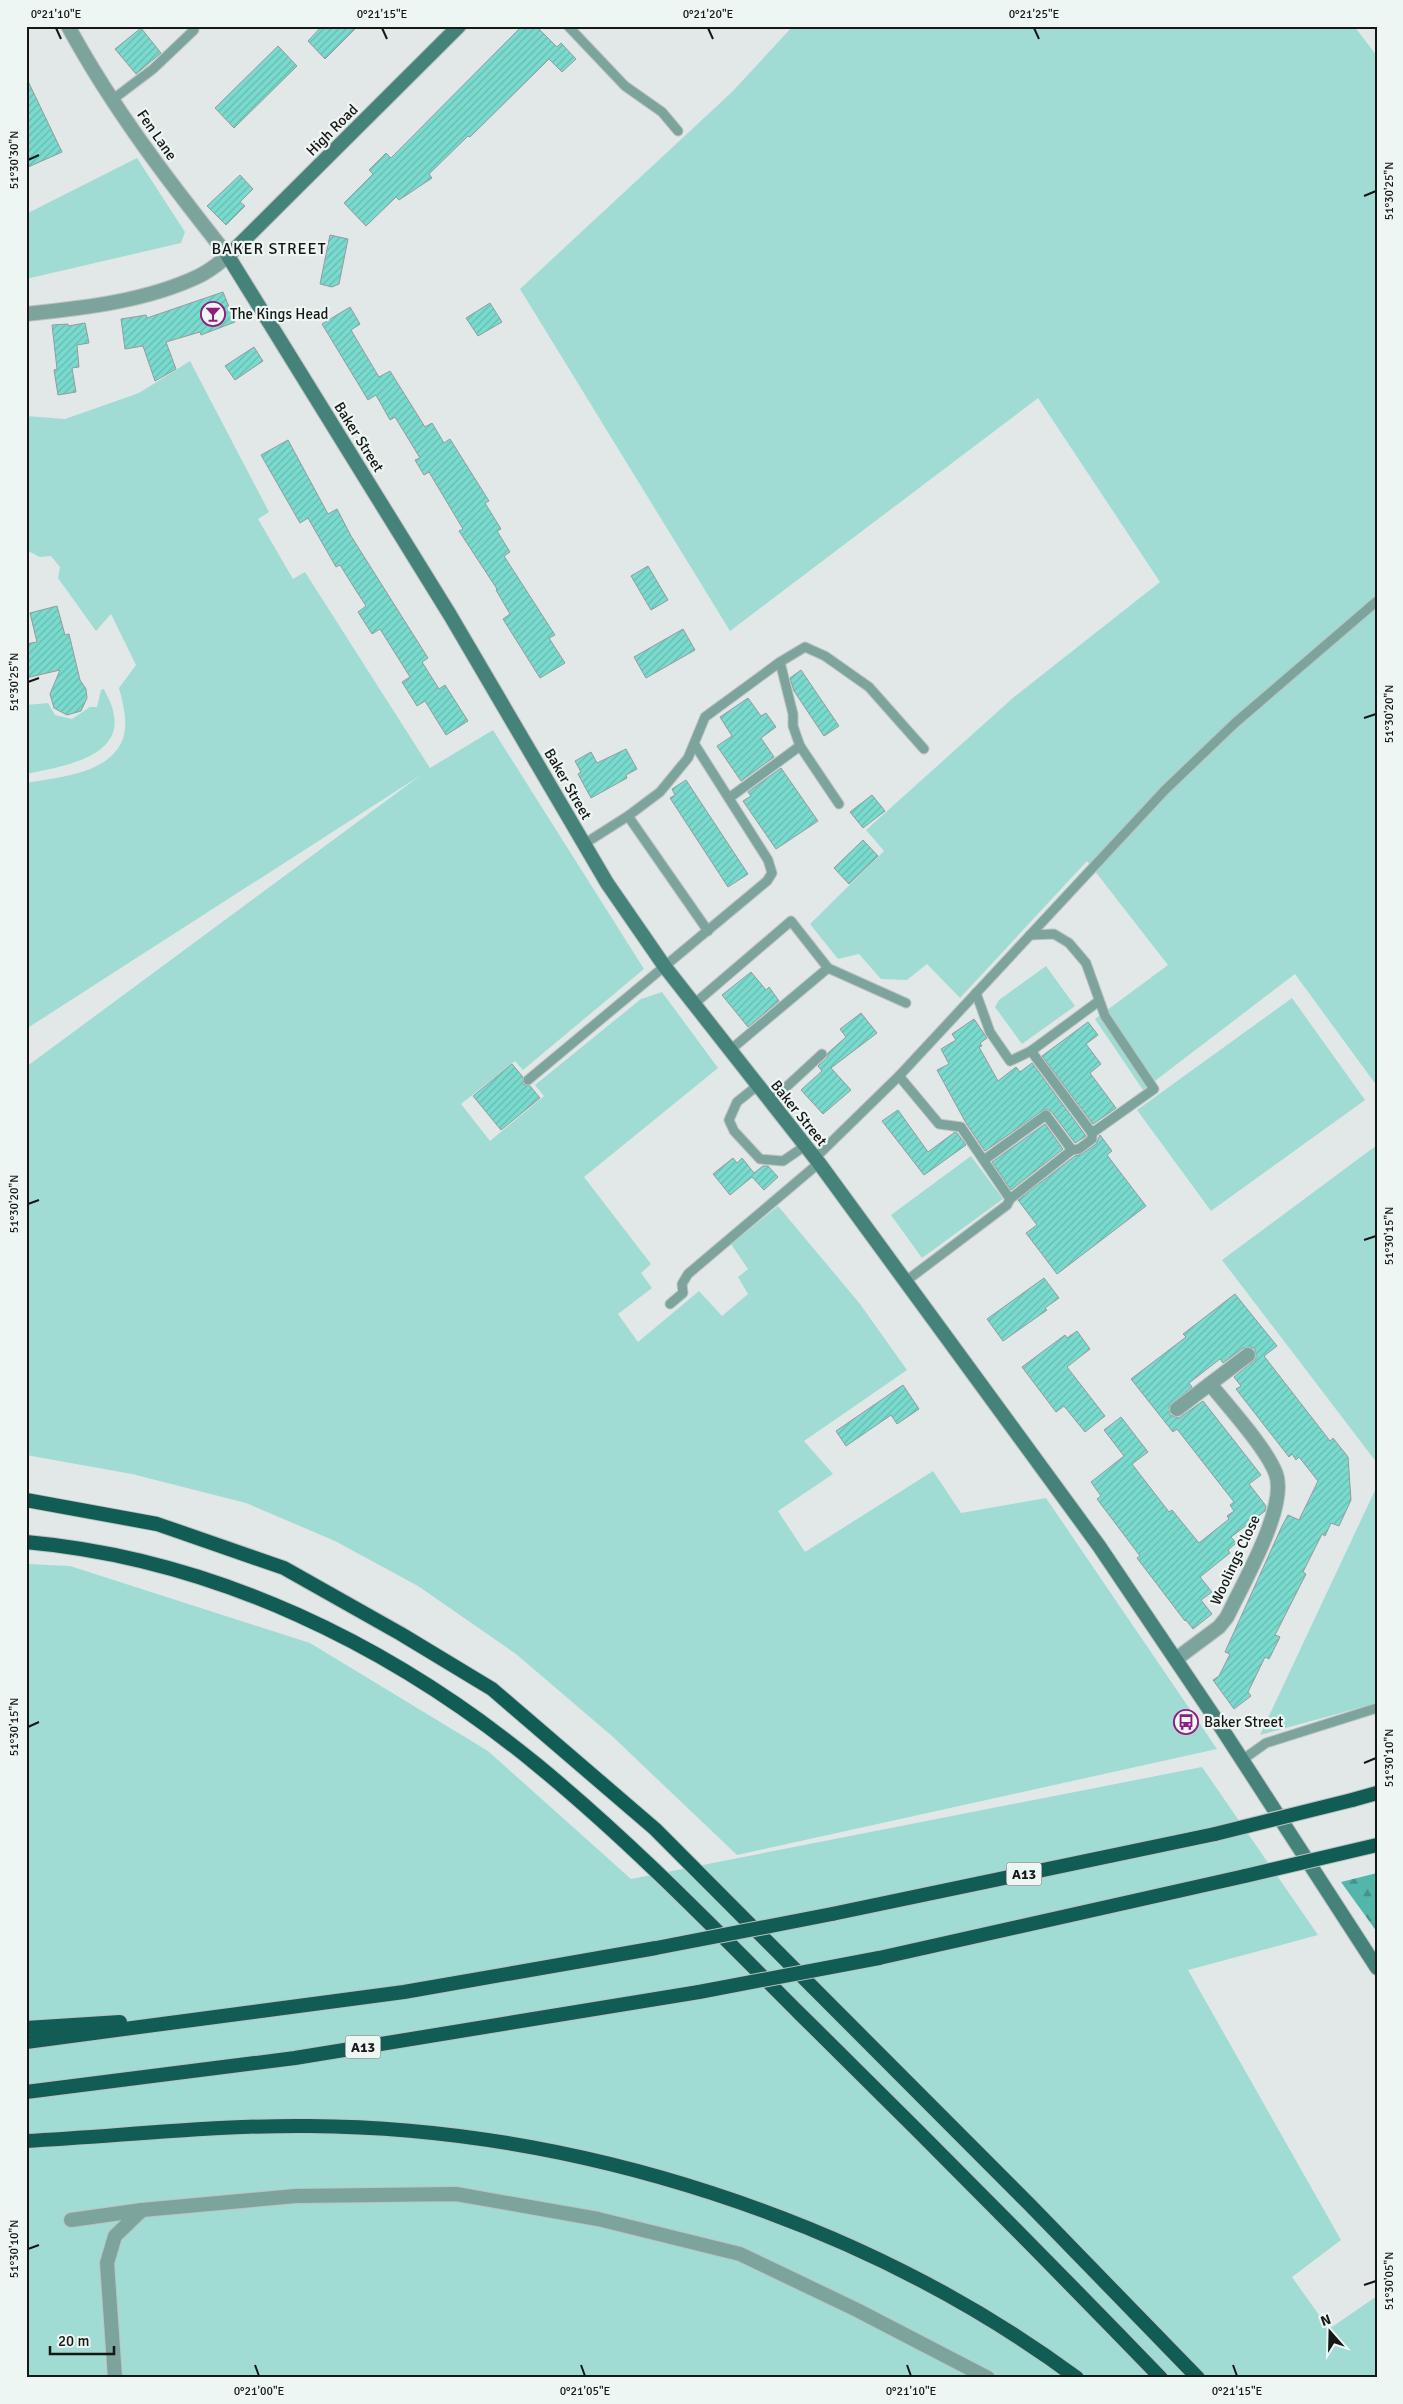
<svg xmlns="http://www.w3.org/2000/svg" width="1403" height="2404" font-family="Signika,sans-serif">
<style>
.grass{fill:#a1dcd4}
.forest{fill:url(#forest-firs)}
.building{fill:url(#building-hatch);stroke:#959c9b}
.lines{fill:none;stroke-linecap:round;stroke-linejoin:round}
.service-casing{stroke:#bcc3c2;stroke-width:11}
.minor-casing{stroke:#bcc3c2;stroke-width:16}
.tertiary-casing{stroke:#bcc3c2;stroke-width:16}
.secondary-casing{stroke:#bcc3c2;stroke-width:16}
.trunk-casing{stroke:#bcc3c2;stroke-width:16}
.service{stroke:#7da39d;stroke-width:9}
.minor{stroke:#7da39d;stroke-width:14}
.tertiary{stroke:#7da39d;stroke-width:14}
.secondary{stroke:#45827a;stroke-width:14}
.trunk{stroke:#125c56;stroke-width:14}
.trunk-bridge-casing{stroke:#bcc3c2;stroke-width:16;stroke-linecap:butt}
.trunk-bridge{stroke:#125c56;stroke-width:14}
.ticks{fill:none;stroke:#151817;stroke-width:2}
.labels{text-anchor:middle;stroke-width:4.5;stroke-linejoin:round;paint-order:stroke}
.shield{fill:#eef6f4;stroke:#565b59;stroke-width:1}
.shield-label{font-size:14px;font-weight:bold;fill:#151817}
.street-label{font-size:15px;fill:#151817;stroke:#eef6f4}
.poi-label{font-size:15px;fill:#151817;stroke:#eef6f4;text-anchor:start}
.neighbourhood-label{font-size:16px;letter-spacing:1px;fill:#151817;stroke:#eef6f4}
.neatline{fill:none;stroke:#151817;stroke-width:2}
.ticks-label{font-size:12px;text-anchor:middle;fill:#151817}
</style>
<defs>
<pattern id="forest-firs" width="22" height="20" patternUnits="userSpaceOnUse" patternTransform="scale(1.25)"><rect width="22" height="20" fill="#53b6ab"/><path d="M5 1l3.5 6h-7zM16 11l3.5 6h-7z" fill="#44938a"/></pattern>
<pattern id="building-hatch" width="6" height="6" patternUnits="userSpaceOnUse" patternTransform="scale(1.25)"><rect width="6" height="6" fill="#79dace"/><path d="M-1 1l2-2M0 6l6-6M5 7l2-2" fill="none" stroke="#68bab0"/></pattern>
</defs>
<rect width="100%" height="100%" fill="#e1e8e7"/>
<!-- grass -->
<g class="grass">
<path d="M793,26H1354L1377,56V1086L1295,974L1143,1090L1095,1019L1168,965L1087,861L960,998L927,964L907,980L881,979L859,954L838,959L810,924L884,851L866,830L1014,697L1160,582L1038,398L730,631L520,289L732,92Z"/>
<path d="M137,158L185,232L181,243L26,279V214Z"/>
<path d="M190,361L269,512L258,519L293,579L305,572L430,768L493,730L644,969L523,1070L515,1061L461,1104L490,1141L544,1096L535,1085L641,999L662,992L718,1068L584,1177L651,1264L641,1273L652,1288L618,1314L638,1342L699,1291L722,1316L748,1294L738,1277L748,1269L731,1244L778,1206L860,1304L907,1370L804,1441L833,1474L778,1511L805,1552L933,1471L961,1513L1046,1498L1217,1749L737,1855L612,1736L516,1654L418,1586L335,1541L246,1503L132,1474L26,1455V1067L421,775L26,1029V783C57,777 107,775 122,741C129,725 123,703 119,688L136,665L111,614L96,631L58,578L60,567L51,556L40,557L26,550V416L65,419L139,393Z"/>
<path d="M104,689C107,696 112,704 113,711C126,759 57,767 26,774V705L48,703L55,715L72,719L90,707H97L101,690Z"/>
<path d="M1046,966L1075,1006L1022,1044L995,1007L999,1000Z"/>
<path d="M1292,998L1365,1100L1211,1211L1137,1110Z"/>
<path d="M1377,1145V1463L1222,1260Z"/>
<path d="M971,1156L1003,1199L922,1258L891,1215Z"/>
<path d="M1377,1486V1703L1260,1735Z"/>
<path d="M26,1564L70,1566L310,1643L488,1751L631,1879L1202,1767L1318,1935L1188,1970L1341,2240L1292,2277L1329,2329L1377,2296V2378H26Z"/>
</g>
<!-- forest -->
<path class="forest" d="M1377,1873V1932L1341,1882Z"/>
<!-- building -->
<g class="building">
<path d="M322,26H358L325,59L308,41Z"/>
<path d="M522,26H536L557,47L561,43L576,59L562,72L549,59L470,137L468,136L429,174L432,178L399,200L396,197L366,226L344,203L373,174L369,170L386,153L391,158Z"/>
<path d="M141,28L161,53L136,74L115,49Z"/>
<path d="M278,46L297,66L234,128L215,108Z"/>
<path d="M26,77L62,152L26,168Z"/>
<path d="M240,175L253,189L240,202L245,206L226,225L207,206Z"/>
<path d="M330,235L348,239L339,284L332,287L320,284Z"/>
<path d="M223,292L235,322L201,335L200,332L166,342L176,369L155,381L143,346L125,349L121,319L146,315L147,318Z"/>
<path d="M490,303L502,322L478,336L466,318Z"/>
<path d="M350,307L360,324L351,330L379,377L390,371L425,427L432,423L444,443L450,439L489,501L485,503L501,529L497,531L510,552L504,556L555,635L549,638L565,663L540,678L503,619L510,614L496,590L497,589L459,531L463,529L429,472L424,475L415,460L420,458L395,417L390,420L376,395L368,400L322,324Z"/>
<path d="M85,323L89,343L77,345L79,367L72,368L76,392L58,395L54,370L57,369L52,325L68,324V326Z"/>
<path d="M254,347L263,361L235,380L225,366Z"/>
<path d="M288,440L328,514L337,509L351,536L428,658L422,662L439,689L445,685L468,721L446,735L425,701L417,706L402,682L410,677L380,629L372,634L358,612L366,606L355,589L340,565L336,567L308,518L300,523L261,455Z"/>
<path d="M648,566L668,600L651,610L631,576Z"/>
<path d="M57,606L65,635L69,634L80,680L86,689L87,698L81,711L67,715L54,708L50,694L60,670L26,678V644L37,642L30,613Z"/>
<path d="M683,629L695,650L646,678L634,657Z"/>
<path d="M801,670L839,726L824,736L794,691L790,678Z"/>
<path d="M748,698L761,716L766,713L776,727L761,738L774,757L741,781L717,746L732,736L720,717Z"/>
<path d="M626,749L637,769L626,775L627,778L591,798L578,774L581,772L575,761L591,752L597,763Z"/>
<path d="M781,768L818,821L776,849L743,801L751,796L748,792Z"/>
<path d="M686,780L748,874L728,887L670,798L675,795L672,789Z"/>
<path d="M872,795L885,811L863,828L850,812Z"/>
<path d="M863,840L878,856L849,884L834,868Z"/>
<path d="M751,972L766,990L769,987L779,1001L748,1027L722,995Z"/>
<path d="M861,1013L877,1033L831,1068L851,1090L823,1114L801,1090L822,1071L818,1066L827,1058L828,1053L846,1037L840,1029Z"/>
<path d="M974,1019L987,1038L980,1043L982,1046L979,1047L998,1081L1016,1067L1020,1072L1032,1063L1086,1136L1075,1143L1051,1111L1045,1109L985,1151L966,1123L937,1070L949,1064L941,1049L956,1040L952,1034Z"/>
<path d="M1088,1022L1098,1035L1086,1044L1101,1064L1090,1073L1116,1108L1093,1124L1042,1056Z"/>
<path d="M512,1064L523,1077V1084L530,1086L540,1098L501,1130L473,1096Z"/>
<path d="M898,1110L928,1152L955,1132L957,1133L966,1145L924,1175L882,1121Z"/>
<path d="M1045,1124L1063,1149L1011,1190L992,1162Z"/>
<path d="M1100,1135L1112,1151L1107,1155L1146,1206L1057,1274L1026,1233L1037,1225L1018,1200L1075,1156L1082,1154L1096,1144Z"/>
<path d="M733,1158L737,1163L742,1158L754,1173L763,1166H768L778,1177L764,1190L752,1177L730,1195L713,1174Z"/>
<path d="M1044,1278L1059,1298L1045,1308L1047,1310L1003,1341L987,1319Z"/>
<path d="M1235,1294L1277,1346L1264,1356L1330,1441L1333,1438L1348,1457L1351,1500L1339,1526L1331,1523L1325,1536L1322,1534L1303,1572L1306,1574L1275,1635L1280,1637L1269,1659L1265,1657L1248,1692L1251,1696L1234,1709L1213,1680L1219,1676L1230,1654L1225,1652L1282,1526L1288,1515L1299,1520L1318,1481L1299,1457L1296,1460L1292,1454L1289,1457L1236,1389L1241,1386L1234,1377L1256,1359L1255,1349L1251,1347L1243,1348L1223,1363L1220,1359L1189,1383L1192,1387L1169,1406L1170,1415L1179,1418L1203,1401L1261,1475L1249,1484L1266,1506L1265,1511L1231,1537L1236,1543L1228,1550L1230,1553L1200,1577L1212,1592L1201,1600L1212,1614L1193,1629L1186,1620L1185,1621L1137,1558L1140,1556L1097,1499L1101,1496L1091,1482L1124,1456L1104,1430L1121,1417L1148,1452L1132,1464L1169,1512L1172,1510L1199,1543L1229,1519L1227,1516L1234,1511L1230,1505L1234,1502L1177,1429L1173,1432L1131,1379L1186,1337L1183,1334Z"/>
<path d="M1077,1331L1090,1349L1067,1367L1105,1416L1085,1432L1064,1406L1056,1412L1022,1367L1065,1335L1067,1338Z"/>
<path d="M903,1385L919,1409L897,1424L891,1415L846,1446L836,1431Z"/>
</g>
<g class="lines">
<defs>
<g id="service">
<path d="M568,26L625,86L662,112L678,131"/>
<path d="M112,100L153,69L194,30"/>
<path d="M800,746L839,804"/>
<path d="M729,798L800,746L793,726V714L780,662"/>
<path d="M628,816L708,931"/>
<path d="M584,844L628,816L660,792L688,758L705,717L780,662L805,647L825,656L869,687L924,749"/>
<path d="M828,968L906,1003"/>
<path d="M976,993L990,1032L1010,1061L1031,1051L1092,1133L1154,1089L1105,1016L1086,963L1069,943L1054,934L1030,935"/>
<path d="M694,1004L791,921L828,968L729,1051"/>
<path d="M1031,1051L1099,1001"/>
<path d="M899,1076L939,1124L961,1127L1010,1199L1072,1150L1046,1115L984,1160"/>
<path d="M528,1080L767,881L772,873L768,860L695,745"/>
<path d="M757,1086L737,1102L729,1120L734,1131L760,1159L783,1161L805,1146"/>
<path d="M770,1102L822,1054"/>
<path d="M1072,1150L1079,1149L1092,1139V1133"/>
<path d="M815,1158L899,1076L1165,790L1235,723L1377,601"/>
<path d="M906,1281L1007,1205L1010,1199"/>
<path d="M670,1304L683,1293L682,1284L688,1274L819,1163"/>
<path d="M1242,1760L1266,1743L1377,1708"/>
</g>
<g id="minor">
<path d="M68,26C113,109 170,183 228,256"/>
<path d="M1177,1409L1248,1355"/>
<path d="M1176,1659L1219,1627L1227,1617C1242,1585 1288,1507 1276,1474C1267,1449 1228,1406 1210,1384"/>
<path d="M71,2220L142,2210L296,2196L456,2194L598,2219L740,2254L857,2310L988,2378"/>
<path d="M115,2378L107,2263L115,2236L142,2210"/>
</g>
<path id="tertiary" d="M26,314C84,308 147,301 199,276C210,271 219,263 228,256"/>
<path id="secondary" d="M459,26L228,256L450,615L607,883L665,967L819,1163L1099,1546L1213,1715L1377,1968"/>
<g id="trunk">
<path d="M26,1500L157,1524L284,1568L401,1634L492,1689L655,1829L1030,2205L1198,2378"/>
<path d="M26,1542C215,1559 391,1645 536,1764C630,1841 714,1928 799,2013C921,2133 1042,2255 1161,2378"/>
<path d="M1352,1800L1377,1793"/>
<path d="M832,1914L1215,1834"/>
<path d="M879,1958L1245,1876"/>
<path d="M26,2028L120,2022"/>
<path d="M26,2042L404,1992L656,1948"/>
<path d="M26,2092L295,2058L699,1992"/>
<path d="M26,2141C121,2136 214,2125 309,2126C575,2128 862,2219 1077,2378"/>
</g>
</defs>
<!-- service casing -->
<use href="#service" class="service-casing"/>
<!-- minor casing -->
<use href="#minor" class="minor-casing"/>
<!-- tertiary casing -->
<use href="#tertiary" class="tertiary-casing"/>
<!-- secondary casing -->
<use href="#secondary" class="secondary-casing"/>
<!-- trunk casing -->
<use href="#trunk" class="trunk-casing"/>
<!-- service -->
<use href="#service" class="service"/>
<!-- minor -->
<use href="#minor" class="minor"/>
<!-- tertiary -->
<use href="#tertiary" class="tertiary"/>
<!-- secondary -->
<use href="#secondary" class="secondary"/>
<!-- trunk -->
<use href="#trunk" class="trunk"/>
<defs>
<g id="trunk-bridge">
<path d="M1215,1834L1352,1800"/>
<path d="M1245,1876L1377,1845"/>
<path d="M656,1948L832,1914"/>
<path d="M699,1992L879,1958"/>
</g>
</defs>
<!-- trunk-bridge casing -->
<use href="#trunk-bridge" class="trunk-bridge-casing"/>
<!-- trunk-bridge -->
<use href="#trunk-bridge" class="trunk-bridge"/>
</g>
<!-- ticks -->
<path class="ticks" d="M56,28L61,39M382,28L387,39M708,28L713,39M1034,28L1039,39M28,160L39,155M1364,196L1376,191M28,682L39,678M1364,718L1376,714M28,1204L39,1200M1364,1240L1376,1236M28,1727L39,1722M1364,1763L1376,1758M28,2249L39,2245M1364,2285L1376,2281M255,2365L259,2376M581,2365L585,2376M907,2365L911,2376M1233,2365L1237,2376"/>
<!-- icons -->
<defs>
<symbol id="bar-ring" viewBox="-11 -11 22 22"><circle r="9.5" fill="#eef6f4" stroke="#8f1d7e" stroke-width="1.5"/><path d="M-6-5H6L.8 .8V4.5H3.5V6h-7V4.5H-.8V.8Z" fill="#8f1d7e"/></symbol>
<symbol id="bus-ring" viewBox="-11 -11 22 22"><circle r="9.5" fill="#eef6f4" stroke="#8f1d7e" stroke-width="1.5"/><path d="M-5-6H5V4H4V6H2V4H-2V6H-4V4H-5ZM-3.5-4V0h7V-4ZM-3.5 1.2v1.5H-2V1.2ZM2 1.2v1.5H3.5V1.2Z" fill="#8f1d7e"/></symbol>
</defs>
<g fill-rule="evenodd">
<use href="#bar-ring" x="199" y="300" width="28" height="28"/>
<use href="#bus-ring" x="1172" y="1708" width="28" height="28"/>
</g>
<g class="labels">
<!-- shield labels -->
<g class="shield">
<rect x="1006.5" y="1862.5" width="35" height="23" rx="4"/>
<rect x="345.5" y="2035.5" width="35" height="23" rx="4"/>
</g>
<g class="shield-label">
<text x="1024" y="1879">A13</text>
<text x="363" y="2052">A13</text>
</g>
<!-- street labels -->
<g class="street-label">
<text transform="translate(332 130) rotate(-45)" y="5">High Road</text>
<text transform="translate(157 135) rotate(55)" y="5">Fen Lane</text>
<text transform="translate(359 437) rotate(58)" y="5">Baker Street</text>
<text transform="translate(568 784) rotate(60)" y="5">Baker Street</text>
<text transform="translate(799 1113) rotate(51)" y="5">Baker Street</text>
<text transform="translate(1235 1560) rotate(-65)" y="5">Woolings Close</text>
</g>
<!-- poi labels -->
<g class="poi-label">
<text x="230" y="319">The Kings Head</text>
<text x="1204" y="1727">Baker Street</text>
</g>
<!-- neighbourhood labels -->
<g class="neighbourhood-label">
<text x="269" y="254">BAKER STREET</text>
</g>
</g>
<!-- border -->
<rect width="1403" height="2404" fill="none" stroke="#eef6f4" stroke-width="55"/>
<!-- north arrow -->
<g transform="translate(1330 2332) rotate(340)" stroke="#eef6f4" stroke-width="4" paint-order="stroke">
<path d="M0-4L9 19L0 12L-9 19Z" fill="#151817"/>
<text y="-8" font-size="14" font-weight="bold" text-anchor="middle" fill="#151817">N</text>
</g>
<!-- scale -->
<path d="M50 2346v8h64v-8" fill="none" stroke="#151817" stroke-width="2.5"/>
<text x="58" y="2346" font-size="15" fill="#151817" stroke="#eef6f4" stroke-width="4" paint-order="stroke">20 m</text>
<rect x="28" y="28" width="1348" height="2348" class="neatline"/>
<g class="ticks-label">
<text x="56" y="18">0°21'10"E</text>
<text x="382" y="18">0°21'15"E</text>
<text x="708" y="18">0°21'20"E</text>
<text x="1034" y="18">0°21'25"E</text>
<text transform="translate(14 160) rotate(-90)" y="4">51°30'30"N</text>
<text transform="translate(1389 191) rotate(-90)" y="4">51°30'25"N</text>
<text transform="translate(14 682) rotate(-90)" y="4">51°30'25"N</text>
<text transform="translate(1389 714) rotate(-90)" y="4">51°30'20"N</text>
<text transform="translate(14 1204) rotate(-90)" y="4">51°30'20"N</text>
<text transform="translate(1389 1236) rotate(-90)" y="4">51°30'15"N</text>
<text transform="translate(14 1727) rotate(-90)" y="4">51°30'15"N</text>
<text transform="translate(1389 1758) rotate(-90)" y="4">51°30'10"N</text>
<text transform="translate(14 2249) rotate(-90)" y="4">51°30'10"N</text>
<text transform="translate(1389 2281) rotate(-90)" y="4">51°30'05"N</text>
<text x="259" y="2395">0°21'00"E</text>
<text x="585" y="2395">0°21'05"E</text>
<text x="911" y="2395">0°21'10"E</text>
<text x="1237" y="2395">0°21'15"E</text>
</g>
</svg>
